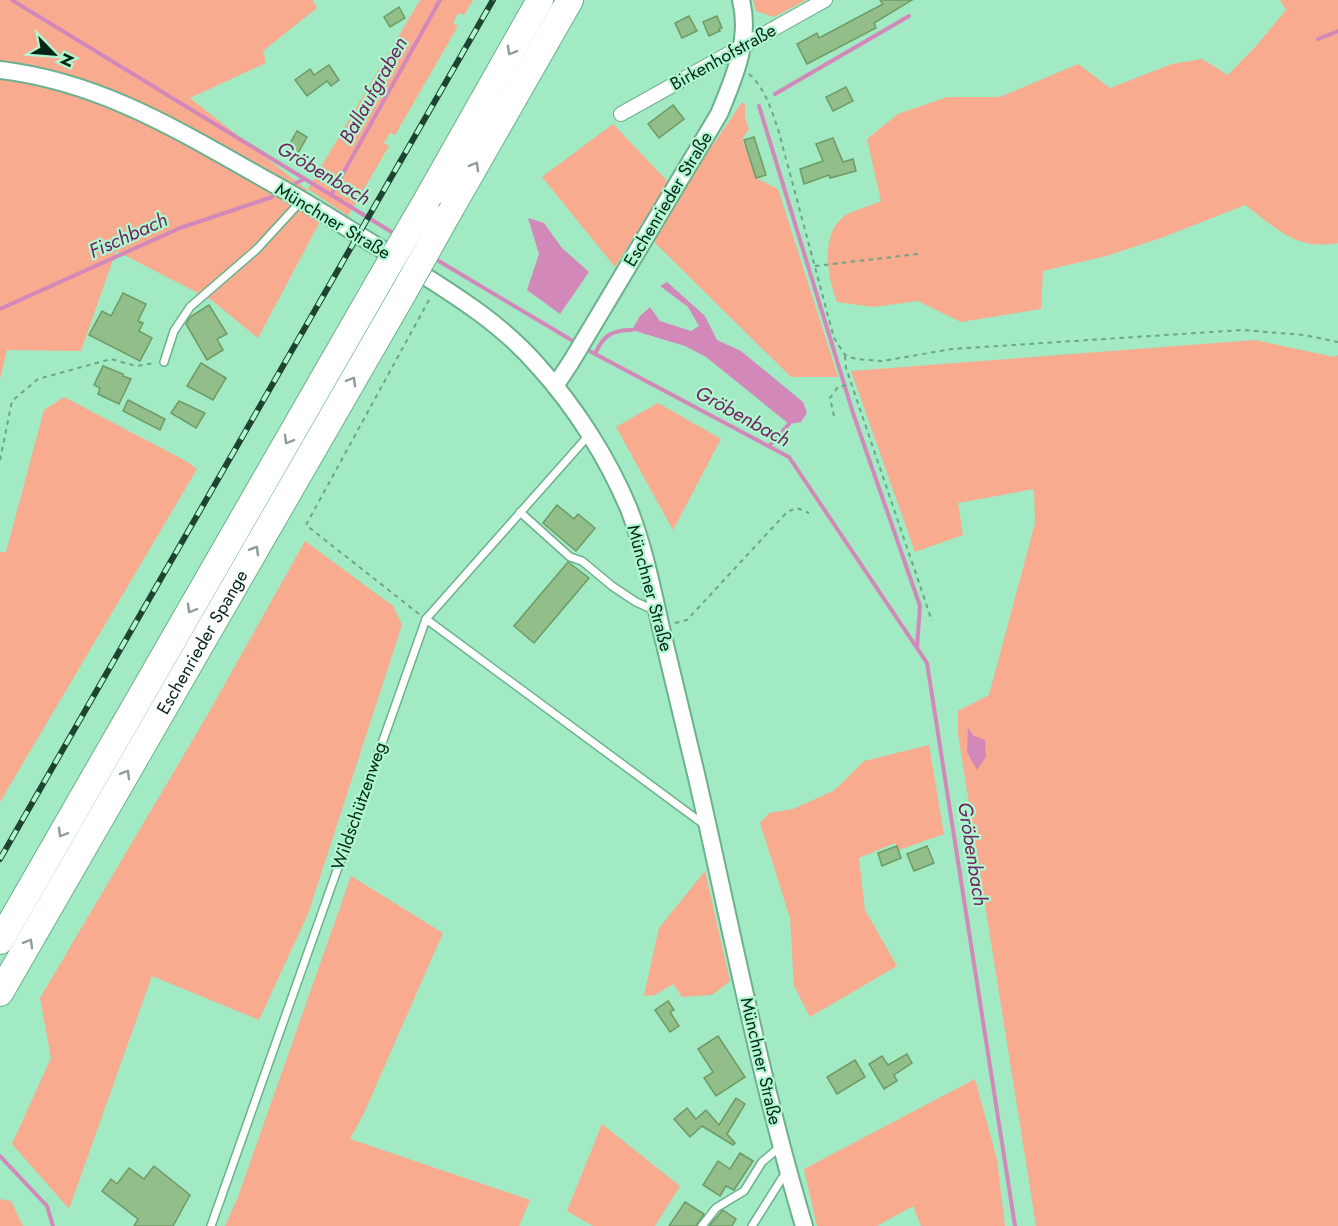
<svg xmlns="http://www.w3.org/2000/svg" width="1338" height="1226" font-family="Jost,sans-serif">
<style>
.green{fill:#f9ab90}
.water{fill:#d289b9}
.lines{fill:none;stroke-linecap:round;stroke-linejoin:round}
.stream{stroke:#d289b9;stroke-width:4}
.building{fill:#92bf89;stroke:#6e9a65;stroke-width:1.5}
.service-casing{stroke:#6bb18d;stroke-width:10}
.minor-casing{stroke:#6bb18d;stroke-width:16}
.tertiary-casing{stroke:#6bb18d;stroke-width:20}
.motorway-casing{stroke:#6bb18d;stroke-width:28}
.path{stroke:#6ba587;stroke-width:2;stroke-dasharray:4.5 4.5;stroke-linecap:butt}
.service{stroke:#fff;stroke-width:7}
.minor{stroke:#fff;stroke-width:14}
.tertiary{stroke:#fff;stroke-width:16}
.motorway{stroke:#fff;stroke-width:26}
.rail-casing{stroke:#1e4331;stroke-width:6}
.rail{stroke:#aff7d0;stroke-width:4;stroke-dasharray:11;stroke-linecap:butt}
.motorway-bridge-casing{stroke:#6bb18d;stroke-width:28;stroke-linecap:butt}
.motorway-bridge{stroke:#fff;stroke-width:26}
.oneway{stroke:#8f9d97}
.labels{text-anchor:middle;stroke-width:4.5;stroke-linejoin:round;paint-order:stroke}
.street-label{font-size:18px;fill:#062517;stroke:#aff7d0}
.water-label{font-size:20px;font-style:italic;fill:#731f5d;stroke:#aff7d0}
</style>
<rect width="100%" height="100%" fill="#a2eac3"/>
<!-- green -->
<g class="green">
<path d="M0,0H313L317,8L263,51L266,63L190,98L307,190L303,201L324,214L258,338L210,299L116,251L81,351L7,350L0,379Z"/>
<path d="M420,0H473L464,15L458,13L453,23L458,26L395,135L390,133L384,143L389,146L348,216L308,189Z"/>
<path d="M753,0H806L774,17L756,11Z"/>
<path d="M1280,0H1338V243C1295,251 1277,228 1245,205L1161,238L1106,256L1043,271L1041,309L961,322L918,301L873,307L837,302C828,278 820,238 842,218C849,211 871,206 881,201L867,139L898,114L947,97H1000L1078,64L1110,88L1172,64L1202,59L1228,75L1256,46L1286,10Z"/>
<path d="M742,102L745,105V118L749,129L742,139L756,178L778,189L838,377H791L650,238L702,153L715,142Z"/>
<path d="M613,124L668,182L615,267L542,177Z"/>
<path d="M1255,340L1334,357L1338,355V1226H1036L958,734V711L989,695L1035,523L1034,489L958,503L963,535L915,552L851,371Z"/>
<path d="M64,397L186,461L197,469L0,802V552H6L44,410Z"/>
<path d="M658,403L721,439L673,530L616,427Z"/>
<path d="M305,541L393,606L402,625L308,914L259,1020L152,976L69,1209L12,1144L51,1058L40,998L208,714Z"/>
<path d="M929,745L944,834L899,850L895,843L859,858L865,910L897,966L810,1017L794,986L790,918L760,823L769,813L793,809L835,790L864,761Z"/>
<path d="M705,871L730,981L712,995L682,997L673,984L655,995L644,996L659,928Z"/>
<path d="M351,876L443,933L364,1113L350,1139L530,1200L519,1226H225L238,1197Z"/>
<path d="M975,1079L997,1159L1005,1226H921L913,1206L877,1226H817L804,1169Z"/>
<path d="M602,1124L680,1186L655,1226H593L567,1211Z"/>
<path d="M0,1199L11,1201L23,1226H0Z"/>
</g>
<!-- water -->
<g class="water">
<path d="M528,218L544,223L562,248L589,272L560,314L527,290L539,254Z"/>
<path d="M667,282L705,316L717,340L741,351L803,402L807,413L801,422L789,424L706,357L685,346L632,330L640,316L650,307L660,321L691,331L699,326L688,307L660,286Z"/>
<path d="M968,728L974,736L985,740L986,757L977,770L967,752Z"/>
</g>
<g class="lines">
<!-- stream -->
<g class="stream">
<path d="M12,0L395,234"/>
<path d="M1318,39L1338,31"/>
<path d="M775,94L909,16"/>
<path d="M759,106L853,413L920,606L917,647"/>
<path d="M296,183L304,179"/>
<path d="M331,195L440,0"/>
<path d="M432,257L578,344"/>
<path d="M0,309L180,228L272,197"/>
<path d="M584,348L789,457L927,663L1015,1226"/>
<path d="M595,354C603,336 611,330 632,330"/>
<path d="M770,445L789,424"/>
<path d="M0,1156L47,1206L53,1226"/>
</g>
</g>
<!-- building -->
<g class="building">
<path d="M880,0H912L874,23L876,28L807,64L797,44L817,33L819,38L883,4Z"/>
<path d="M399,7L405,18L390,27L384,17Z"/>
<path d="M689,16L697,31L682,38L675,23Z"/>
<path d="M717,16L722,28L719,29L720,31L709,36L703,22Z"/>
<path d="M329,65L339,80L331,86L327,81L307,96L295,80L310,69L314,75Z"/>
<path d="M846,87L853,101L833,111L826,97Z"/>
<path d="M673,105L684,119L659,138L648,124Z"/>
<path d="M297,131L307,137L298,153L288,147Z"/>
<path d="M754,137L766,175L756,178L744,140Z"/>
<path d="M833,138L843,162L853,159L856,171L830,178L829,175L804,184L800,169L823,161L816,144Z"/>
<path d="M123,293L146,304L138,321L143,323L139,331L152,338L140,361L89,335L102,311L111,316Z"/>
<path d="M209,305L227,334L217,339L223,350L207,360L186,324L190,317Z"/>
<path d="M201,363L226,378L213,400L187,386Z"/>
<path d="M103,366L123,374V376L131,379L119,404L98,394L100,388L94,385Z"/>
<path d="M128,400L165,419L160,430L123,411Z"/>
<path d="M179,401L205,413L196,428L171,413Z"/>
<path d="M557,505L574,519L578,514L595,528L576,551L543,523Z"/>
<path d="M568,562L589,578L534,643L514,626Z"/>
<path d="M897,846L901,858L882,866L878,853Z"/>
<path d="M927,846L934,863L914,871L907,854Z"/>
<path d="M668,1001L674,1010L670,1012L679,1026L670,1032L655,1010Z"/>
<path d="M718,1036L745,1077L716,1096L704,1078L713,1072L698,1049Z"/>
<path d="M907,1054L912,1063L894,1075L897,1081L884,1089L869,1064L882,1056L888,1065Z"/>
<path d="M855,1060L865,1077L837,1094L827,1077Z"/>
<path d="M736,1098L745,1104L727,1134L735,1143L733,1145L702,1126L690,1137L674,1119L687,1108L696,1119L706,1110L719,1125Z"/>
<path d="M740,1153L753,1161L734,1190L726,1186L720,1196L703,1185L718,1161L730,1169Z"/>
<path d="M154,1166L190,1195L173,1226H134L138,1219L102,1191L111,1179L117,1184L129,1168L144,1179Z"/>
<path d="M685,1202L704,1214L696,1226H669Z"/>
<path d="M723,1210L736,1219L732,1226H709Z"/>
</g>
<g class="lines">
<defs>
<g id="service">
<path d="M164,362L174,331L190,307L257,249L302,200"/>
<path d="M520,512L570,557L582,561L612,586L636,602L656,611"/>
<path d="M426,619L706,826"/>
<path d="M211,1226L426,619L589,435"/>
<path d="M702,1226L716,1208L744,1191L762,1162L781,1146"/>
<path d="M752,1226L786,1172"/>
</g>
<path id="minor" d="M621,114L825,0"/>
<g id="tertiary">
<path d="M0,70C110,83 193,140 288,192C323,212 358,235 393,256C445,289 499,320 539,367C576,408 608,459 629,509C644,548 652,588 661,628C673,678 685,728 697,778C731,927 760,1079 804,1226"/>
<path d="M555,386L571,362L719,114C734,78 751,39 741,0"/>
</g>
<g id="motorway">
<path d="M429,196L540,0"/>
<path d="M446,217L570,0"/>
<path d="M0,941L380,280"/>
<path id="s1" d="M0,993L404,292"/>
</g>
</defs>
<!-- service casing -->
<use href="#service" class="service-casing"/>
<!-- minor casing -->
<use href="#minor" class="minor-casing"/>
<!-- tertiary casing -->
<use href="#tertiary" class="tertiary-casing"/>
<!-- motorway casing -->
<use href="#motorway" class="motorway-casing"/>
<!-- path -->
<g class="path">
<path d="M749,74C765,88 771,109 778,129L834,338L845,355L856,359L882,361L952,349L1242,330L1304,335L1338,342"/>
<path d="M815,266L918,254"/>
<path d="M845,356L846,368L932,621"/>
<path d="M834,416L830,398L838,387L851,384"/>
<path d="M0,460L12,401L38,379L111,359L136,366L155,363"/>
<path d="M419,614L306,525L430,298"/>
<path d="M675,623L687,620L787,512L797,508L809,513"/>
</g>
<!-- service -->
<use href="#service" class="service"/>
<!-- minor -->
<use href="#minor" class="minor"/>
<!-- tertiary -->
<use href="#tertiary" class="tertiary"/>
<!-- motorway -->
<use href="#motorway" class="motorway"/>
<defs>
<path id="rail" d="M0,859L493,0"/>
</defs>
<!-- rail casing -->
<use href="#rail" class="rail-casing"/>
<!-- rail -->
<use href="#rail" class="rail"/>
<defs>
<g id="motorway-bridge">
<path d="M380,280L429,196"/>
<path d="M404,292L446,217"/>
</g>
</defs>
<!-- motorway-bridge casing -->
<use href="#motorway-bridge" class="motorway-bridge-casing"/>
<!-- motorway-bridge -->
<use href="#motorway-bridge" class="motorway-bridge"/>
</g>
<!-- one-way arrows -->
<defs><path id="oneway-chevron" d="M-2-3.5L2.5 0L-2 3.5" fill="none" stroke-width="1.6" stroke-linecap="round" stroke-linejoin="round" transform="scale(1.5)"/></defs>
<g class="oneway">
<use href="#oneway-chevron" transform="translate(511 51) rotate(120)"/>
<use href="#oneway-chevron" transform="translate(475 166) rotate(-60)"/>
<use href="#oneway-chevron" transform="translate(352 381) rotate(-60)"/>
<use href="#oneway-chevron" transform="translate(288 440) rotate(120)"/>
<use href="#oneway-chevron" transform="translate(255 550) rotate(-60)"/>
<use href="#oneway-chevron" transform="translate(191 609) rotate(120)"/>
<use href="#oneway-chevron" transform="translate(126 774) rotate(-60)"/>
<use href="#oneway-chevron" transform="translate(62 833) rotate(120)"/>
<use href="#oneway-chevron" transform="translate(29 943) rotate(-60)"/>
</g>
<g class="labels">
<!-- street labels -->
<g class="street-label">
<text transform="translate(723 57) rotate(-29)" y="6">Birkenhofstraße</text>
<text transform="translate(668 199) rotate(-59)" y="6">Eschenrieder Straße</text>
<text transform="translate(333 221) rotate(31)" y="6">Münchner Straße</text>
<text transform="translate(650 588) rotate(75)" y="6">Münchner Straße</text>
<text dy="6" stroke="none"><textPath href="#s1" startOffset="405">Eschenrieder Spange</textPath></text>
<text transform="translate(359 806) rotate(-71)" y="6">Wildschützenweg</text>
<text transform="translate(761 1061) rotate(77)" y="6">Münchner Straße</text>
</g>
<!-- water labels -->
<g class="water-label">
<text transform="translate(373 90) rotate(-61)" y="7">Ballaufgraben</text>
<text transform="translate(324 173) rotate(31)" y="7">Gröbenbach</text>
<text transform="translate(128 235) rotate(-24)" y="7">Fischbach</text>
<text transform="translate(743 416) rotate(29)" y="7">Gröbenbach</text>
<text transform="translate(973 854) rotate(81)" y="7">Gröbenbach</text>
</g>
</g>
<!-- north arrow -->
<g transform="translate(54 54) rotate(115)" stroke="#aff7d0" stroke-width="4.5" paint-order="stroke">
<path d="M0-4.5L10 22L0 15L-10 22Z" fill="#062517"/>
<text y="-9" font-size="16" font-weight="bold" text-anchor="middle" fill="#062517">N</text>
</g>
</svg>
